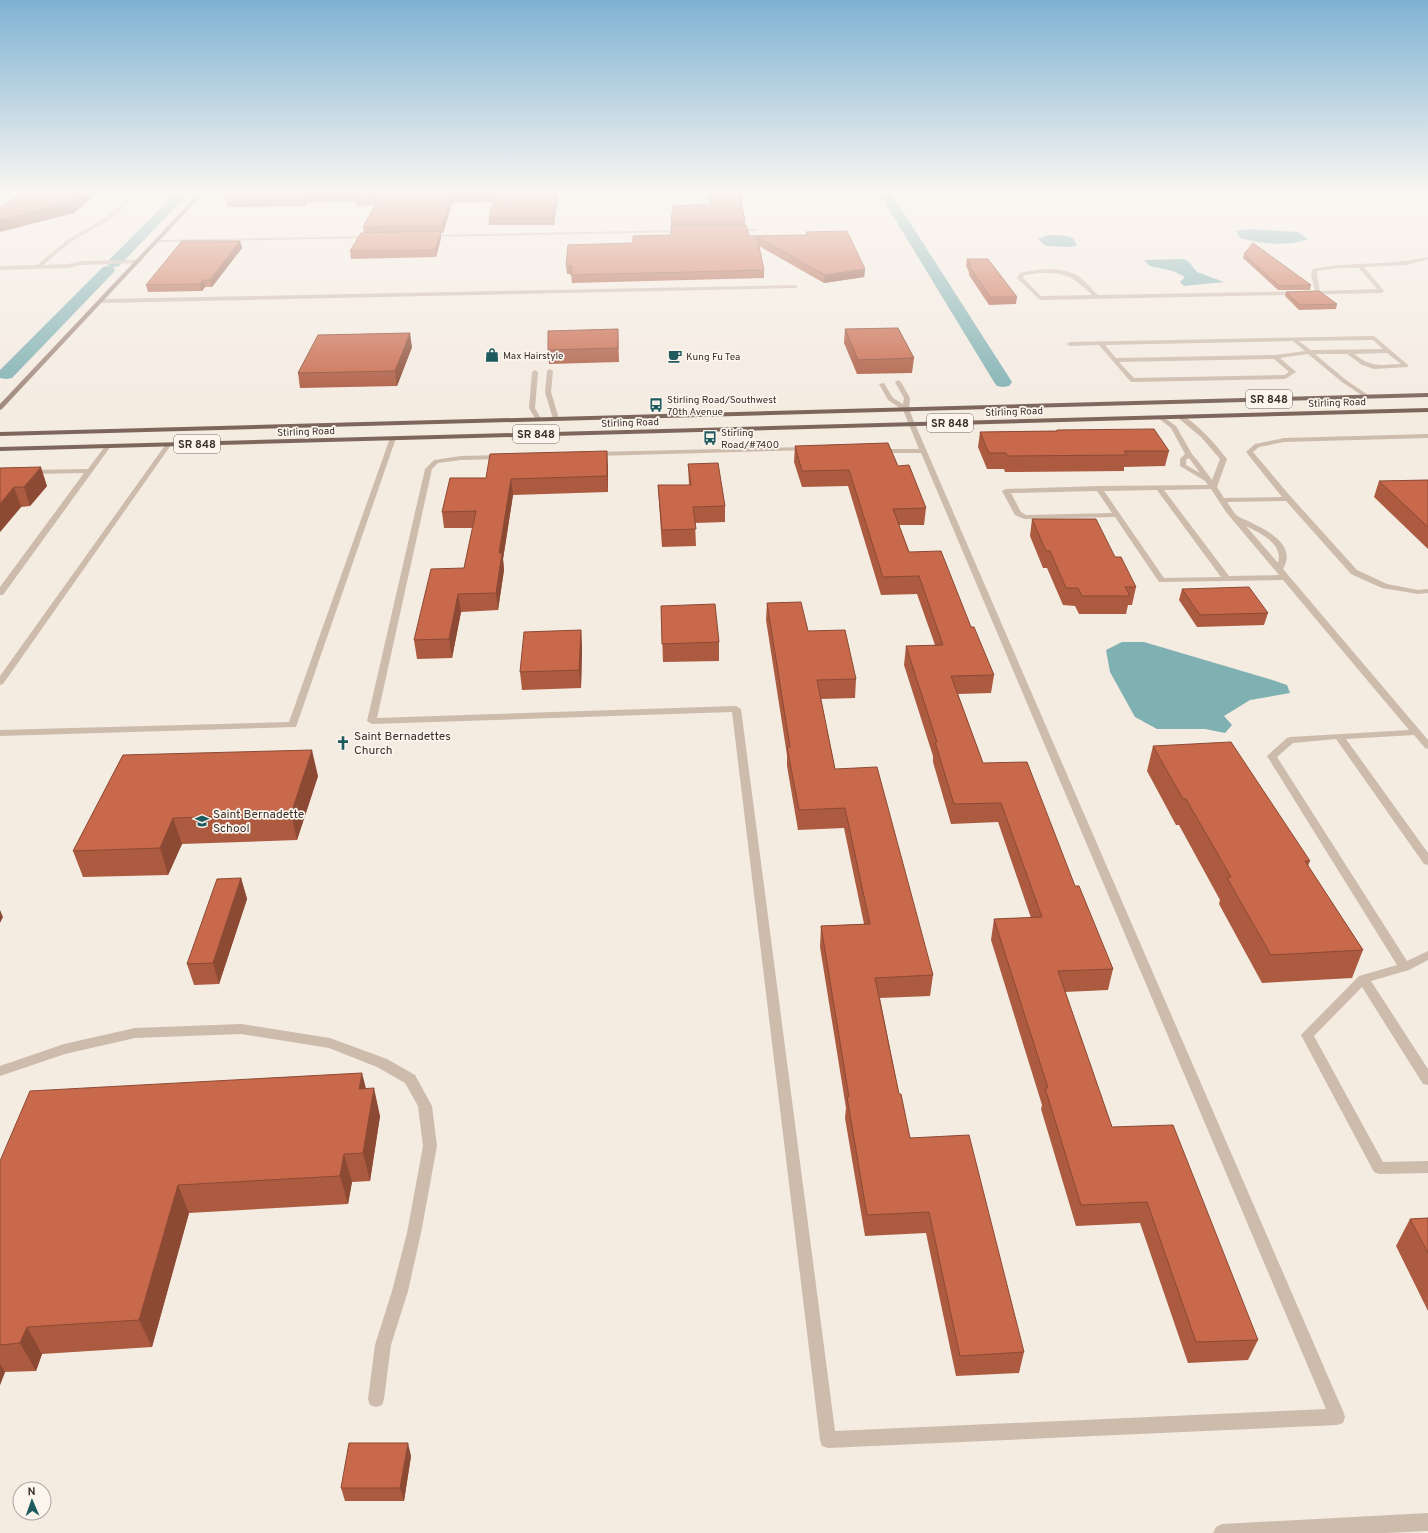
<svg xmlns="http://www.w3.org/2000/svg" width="1428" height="1533" font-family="Overpass,sans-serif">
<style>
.water{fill:#7fb0b2}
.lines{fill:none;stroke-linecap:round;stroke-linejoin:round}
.canal{fill:#7fb0b2;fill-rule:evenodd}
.lane{fill:#cdbbac;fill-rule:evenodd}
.street{fill:#cdbbac;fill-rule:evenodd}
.secondary{fill:#a18a7d;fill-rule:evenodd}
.primary{fill:#7d675c;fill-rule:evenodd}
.wall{fill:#ac5a40}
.shaded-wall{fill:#8c4a34}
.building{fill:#c8694b;stroke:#8c4a34}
.labels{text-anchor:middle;stroke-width:3.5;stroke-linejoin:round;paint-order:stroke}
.far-poi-label{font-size:10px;fill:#3b302b;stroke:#fbf5ee;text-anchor:start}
.far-street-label{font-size:10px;fill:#3b302b;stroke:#fbf5ee}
.shield{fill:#fbf5ee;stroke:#756b66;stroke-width:1}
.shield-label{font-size:11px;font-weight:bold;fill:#3b302b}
.poi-label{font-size:12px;fill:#3b302b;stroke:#fbf5ee;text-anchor:start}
</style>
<rect width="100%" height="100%" fill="#f4ebe1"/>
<!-- water -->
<g class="water">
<path d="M1249,229L1298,232L1308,239C1287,247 1262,244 1240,238L1236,231Z"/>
<path d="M1048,235H1062L1073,238L1077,246L1067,247L1046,246L1038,239Z"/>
<path d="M1184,259L1189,262L1197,272L1224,282L1184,286L1180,282L1185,277L1173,271L1150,266L1144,260Z"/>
<path d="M1122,642H1144L1269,679L1287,685L1290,693L1250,700L1224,716L1232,725L1225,733L1205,729H1157L1135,717L1110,672L1106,650Z"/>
</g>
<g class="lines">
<!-- canal -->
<g class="canal">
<path d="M176,193H189L119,266L114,267L109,266L107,263L109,260Z"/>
<path d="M879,193H891L1012,382L1009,386L1003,387L997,386L994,382Z"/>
<path d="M108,266L113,267L115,270L113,273L12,378L6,379L0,378V370L103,267Z"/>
</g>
<!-- lane -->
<g class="lane">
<path d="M1374,336L1408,365V367L1374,369L1362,365L1347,354H1315L1346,380L1368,395L1369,396L1366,398L1342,382L1308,354L1280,358L1296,372L1285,379L1132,382L1130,381L1099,345L1070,346L1067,344L1070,342ZM1373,340L1383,349L1311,350L1299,341ZM1293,341L1305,351L1275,355L1116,358L1105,345ZM1387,353L1401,364C1378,365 1373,368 1354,354ZM1274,359L1289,372L1284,375L1134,378L1119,362Z"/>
<path d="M550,369L553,371L551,392L559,419L556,421L553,419L545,392L547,371Z"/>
<path d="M535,370L538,372L535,408L541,419L538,421L536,420L529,408L532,372Z"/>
<path d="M898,380L901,382L910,398L909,409L915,424L1343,1411L1345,1417L1343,1423L1337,1425L828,1448L822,1446L820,1440L732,712L372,724L367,721L425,469L434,460L461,456L503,455L506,457L503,459L461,460L438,463L432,469L377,718L736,706L741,709L835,1431L1326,1409L921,453H878L875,451L878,449H919L903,410L888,400L879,384L884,383L893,398L903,404L904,398L895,382Z"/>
<path d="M1177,415C1189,413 1220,449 1227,459L1217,487L1224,498L1282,497L1246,452L1255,444L1284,438L1428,434V438L1284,442L1259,447L1253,452L1291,497L1357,570L1387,584L1418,590L1428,589V593L1418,594L1382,588L1351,574L1286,501L1227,502C1231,507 1234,514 1239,517C1242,519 1247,520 1250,522C1268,531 1297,545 1283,569L1428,740V749L1425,748L1414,735L1346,739L1428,853V865L1424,864L1336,739L1293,743L1277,757L1407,961L1428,951V960L1409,970L1371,981L1428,1069V1085L1423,1084L1362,987L1314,1036L1383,1162L1428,1161V1173L1379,1174L1374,1172L1301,1035L1359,976L1397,965L1267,756L1287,738L1290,737L1409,730L1283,580L1159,582L1115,517L1024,519L1015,515L1002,491L1006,489L1098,486L1208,485L1205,481L1180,466V459L1185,454L1171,428L1157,417L1162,416L1176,426L1192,454L1198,461L1212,480L1220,459L1201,437L1177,417ZM1189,458L1200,473L1186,465V460ZM1211,489L1226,512L1279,575L1229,576L1164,490ZM1157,490L1221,577L1164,578L1104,491ZM1097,491L1112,513L1026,515L1021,512L1011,493ZM1246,526C1260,533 1284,544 1278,563Z"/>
<path d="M393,436L396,438L296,727L0,736V730L289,722L390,438Z"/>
<path d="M106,445L111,446L3,595H0V587L84,473L30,474L26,472L27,470L88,469Z"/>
<path d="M809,447L811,448V450L595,456L592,454L595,452Z"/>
<path d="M241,1024L330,1038L387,1059L415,1075L432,1106L437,1146L421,1233L408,1291L391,1345L384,1399L382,1405L376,1407L370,1405L368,1399L375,1345L392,1291L407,1233L423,1146L418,1106L405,1083L377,1067L329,1048L241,1034L135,1038L65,1054L0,1076V1066L64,1044L135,1028Z"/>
</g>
<!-- street -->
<g class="street">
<path d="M133,193H138L112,218L71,242L43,265L68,264L82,261L138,260L141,262L140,263L82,265L68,268L0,270V266L37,265L67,240L108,216Z"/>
<path d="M732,229H756L758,230L756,231H734Z"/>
<path d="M684,230L686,232L428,237L426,236L428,235Z"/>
<path d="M370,236L372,238L158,242L156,241L158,240Z"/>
<path d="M1428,257V259L1407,265L1364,267L1384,291L1381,293L1040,300L1017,278L1020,273C1038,269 1061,266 1078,276C1086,281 1091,289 1098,295L1315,291L1311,275L1313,269C1351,261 1389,266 1428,257ZM1339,268H1359L1377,289L1320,291L1317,275V271ZM1041,273C1067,272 1075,278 1092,295L1041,296L1023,278L1024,275Z"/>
<path d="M795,285L797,286V288L102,303L99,301L102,299Z"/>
<path d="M166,444L171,445L3,684L0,685V676Z"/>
<path d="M1428,1513V1531L1386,1533H1213L1216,1527L1222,1524Z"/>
</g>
<!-- secondary -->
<path class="secondary" d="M199,193H204L2,409L0,410V404Z"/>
<!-- primary -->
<g class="primary">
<path d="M1428,393V397L0,436V432Z"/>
<path d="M1428,408V412L0,451V447Z"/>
</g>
</g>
<!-- wall -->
<g class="wall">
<path d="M238,193L558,195L554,225H489V218L493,202L452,203L443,233H441V238L436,257L351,259L350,251L364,233L363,227L375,205L357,206L356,201L308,202L305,206L228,207L226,198Z"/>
<path d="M707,193H743V202H741L745,221V225L749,236L806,235V232L865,269L864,277L824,283L759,246L764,270V278L572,283L571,274H567L566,266L633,243L671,235V222L710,204Z"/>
<path d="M240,241L242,248L212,287H205L202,291L148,292L146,285Z"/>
<path d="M1244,254L1311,285L1310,290H1278L1243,258Z"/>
<path d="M967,259L1017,297L1016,304L989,305L969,275V272L966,266Z"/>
<path d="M1286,292L1337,304L1336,309L1299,310L1285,296Z"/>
<path d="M618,329L619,362L549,364L548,350Z"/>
<path d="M845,329L914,358L912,373L857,374L844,343Z"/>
<path d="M412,347L397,386L300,388L298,373Z"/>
<path d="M1057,430L1169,451L1165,466L1124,467V471L1005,472L1004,469H987L978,447L980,432L1056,431Z"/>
<path d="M795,446L898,466L926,508L924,525H899L909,552L971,627L994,675L991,693L958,694L983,763L1075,886L1113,969L1108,990L1065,992L1112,1127L1258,1340L1248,1360L1188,1363L1140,1223L1076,1226L1041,1109L1042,1105L991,940L994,919L1031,918L998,822L951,824L933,762V756L904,665L906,646L935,645L917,594L881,595L848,486L802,487L794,462Z"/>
<path d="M688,464L725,506V522L695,523L696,546L662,547L659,502L658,485H689Z"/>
<path d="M608,467V492L513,495L503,559L504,570L498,610L461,612L452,658L417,659L414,640L464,568L473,528H444L442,512L486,478Z"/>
<path d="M0,468L47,486L30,506L21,507L0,532Z"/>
<path d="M1428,480V549L1374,497L1379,481Z"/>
<path d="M1032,519L1115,557L1136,587L1132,605H1128L1126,614H1079L1075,606L1063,605L1047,568H1043L1030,536Z"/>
<path d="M1182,589L1268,613L1264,625L1197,627L1179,600Z"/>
<path d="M767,603L808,631L856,679L855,698L821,699L835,769L933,975L930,996L880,998L899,1094L910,1138L1024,1352L1019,1373L956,1376L926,1233L865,1236L845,1118L846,1108L820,947L821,926L864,924L844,828L798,830L787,766V755L766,620Z"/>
<path d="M661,606L719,642V661L663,662Z"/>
<path d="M581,630L582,649L581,688L522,690L520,672Z"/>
<path d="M1153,746L1310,861L1308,866L1363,950L1352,978L1262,983L1219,904L1220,900L1179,825H1176L1147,771Z"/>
<path d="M123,755L318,776L297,840L182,844L168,875L83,877L73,851Z"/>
<path d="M241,878L247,899L219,984L194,985L187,964Z"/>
<path d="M366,1088L380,1116L370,1181L352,1182L348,1204L189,1213L152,1347L42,1354L36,1371L5,1372L0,1385V1161Z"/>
<path d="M1428,1218V1311L1396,1246L1410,1219Z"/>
<path d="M411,1456L404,1501H345L341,1488Z"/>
</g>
<!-- shaded-wall -->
<g class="shaded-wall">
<path d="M83,193H98L74,213L0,232V220Z"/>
<path d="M555,193H558V195L554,225L553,218Z"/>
<path d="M307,195L308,202L305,206L304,199Z"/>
<path d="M451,196L452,203L443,233L442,226Z"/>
<path d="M441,231V238L436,257L435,250Z"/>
<path d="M240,241L242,248L212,287L210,280Z"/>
<path d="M865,269L864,277L824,283L825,275Z"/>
<path d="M203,280L205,287L202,291L200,284Z"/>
<path d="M410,333L412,347L397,386L395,371Z"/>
<path d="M607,451L608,467V492L607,476Z"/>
<path d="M41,467L47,486L30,506L24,487Z"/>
<path d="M511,479L513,495L503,559L504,570L498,610L496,593L499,553Z"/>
<path d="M14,487L21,507L0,532V504Z"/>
<path d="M458,594L461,612L452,658L449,639Z"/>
<path d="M581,630L582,649L581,688L579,670Z"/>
<path d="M312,750L318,776L297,840L291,814Z"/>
<path d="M173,818L182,844L168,875L160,848Z"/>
<path d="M241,878L247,899L219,984L213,963Z"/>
<path d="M0,910L3,917L0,923Z"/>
<path d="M362,1073L369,1100L359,1089Z"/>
<path d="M374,1088L380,1116L370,1181L363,1153Z"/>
<path d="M344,1154L352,1182L348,1204L340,1176Z"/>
<path d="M178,1185L189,1213L152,1347L139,1320Z"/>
<path d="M27,1327L42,1354L36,1371L20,1343Z"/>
<path d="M0,1364L5,1372L0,1385Z"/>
<path d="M408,1443L411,1456L404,1501L400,1488Z"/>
</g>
<!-- building -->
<g class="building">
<path d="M22,193H83L72,202L0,220V208Z"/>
<path d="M238,193H556L553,218H489L495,195L451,196L442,226L363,227L379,198L356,199L358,194L307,195L304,199L226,200V198Z"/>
<path d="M709,193H743V195H739L745,221L671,222L673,206L712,204Z"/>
<path d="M746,225L749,236L808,235L806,232L847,231L865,269L825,275L757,237L764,270L571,275L572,266H566L568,245L633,243V236L671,235V226Z"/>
<path d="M441,231L435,250L350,251L361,233Z"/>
<path d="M182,241H240L210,280H203L200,284L146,285Z"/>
<path d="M1253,243L1311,285L1279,286L1244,254Z"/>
<path d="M967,259H988L1017,297H990L970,267H971Z"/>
<path d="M1319,291L1337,304L1300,305L1286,292Z"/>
<path d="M898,328L914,358L858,360L845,329Z"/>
<path d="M618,329V348L548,350V331Z"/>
<path d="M410,333L395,371L298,373L318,335Z"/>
<path d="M1154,429L1169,451H1124L1127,455L1007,456L1006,453H989L980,432L1057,431V430Z"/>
<path d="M888,443L898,466L909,465L926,508L893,509L909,552L941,551L971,627H974L994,675L951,676L983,763L1027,762L1075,886H1079L1113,969L1058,971L1112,1127L1173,1125L1258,1340L1196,1342L1147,1202L1081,1205L1045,1088H1048L994,919L1042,917L1001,803L954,804L935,742H937L906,646L943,645L919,576L883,577L849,470L802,471L795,446Z"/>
<path d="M607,451V476L511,479L499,553H502L496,593L458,594L449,639L414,640L431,569L464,568L476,511L442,512L450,478H486L490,454Z"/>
<path d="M718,463L725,506L693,507L696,529L662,530L658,485H691L688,464Z"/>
<path d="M41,467L24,487H14L0,504V468Z"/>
<path d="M1428,480V527L1379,481Z"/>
<path d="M1032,519H1096L1115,557H1121L1136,587H1125L1130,596H1082L1078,588H1066L1050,551H1046Z"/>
<path d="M1249,587L1268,613L1200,615L1182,589Z"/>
<path d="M801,602L808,631L845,630L856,679L817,680L835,769L877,767L933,975L875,978L899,1094H901L910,1138L969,1135L1024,1352L960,1356L929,1212L867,1215L847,1097H849L821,926L870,924L845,808L799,810L787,747H790L767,603Z"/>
<path d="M715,604L719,642L662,644L661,606Z"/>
<path d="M581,630L579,670L520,672L524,632Z"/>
<path d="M1231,742L1310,861H1305L1363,950L1271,955L1227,878L1231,877L1186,799H1183L1153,746Z"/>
<path d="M312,750L291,814L173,818L160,848L73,851L123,755Z"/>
<path d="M241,878L213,963L187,964L217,879Z"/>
<path d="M362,1073L359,1089L374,1088L363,1153L344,1154L340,1176L178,1185L139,1320L27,1327L20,1343L0,1345V1161L30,1091Z"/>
<path d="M1428,1218V1253L1410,1219Z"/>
<path d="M349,1443H408L400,1488H341Z"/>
</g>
<!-- sky -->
<linearGradient id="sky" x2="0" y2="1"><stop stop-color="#7eb2d2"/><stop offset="0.47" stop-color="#faf6f2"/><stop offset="1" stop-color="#faf6f2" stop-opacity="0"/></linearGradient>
<rect width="1428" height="408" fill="url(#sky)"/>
<!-- icons -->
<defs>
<symbol id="shop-bare" viewBox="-9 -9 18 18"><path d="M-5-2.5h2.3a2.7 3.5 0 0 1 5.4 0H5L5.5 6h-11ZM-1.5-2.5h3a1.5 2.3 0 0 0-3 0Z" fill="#1f5a5e" stroke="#fbf5ee" stroke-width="2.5" paint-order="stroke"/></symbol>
<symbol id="cafe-bare" viewBox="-9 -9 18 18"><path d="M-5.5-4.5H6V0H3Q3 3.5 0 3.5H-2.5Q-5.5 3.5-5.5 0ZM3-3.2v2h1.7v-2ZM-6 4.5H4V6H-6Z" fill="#1f5a5e" stroke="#fbf5ee" stroke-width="2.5" paint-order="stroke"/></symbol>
<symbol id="bus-bare" viewBox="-9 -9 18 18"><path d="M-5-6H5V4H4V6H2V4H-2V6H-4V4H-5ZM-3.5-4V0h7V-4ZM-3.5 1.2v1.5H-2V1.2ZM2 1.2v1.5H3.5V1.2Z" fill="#1f5a5e" stroke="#fbf5ee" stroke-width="2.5" paint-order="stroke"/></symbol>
<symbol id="church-bare" viewBox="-9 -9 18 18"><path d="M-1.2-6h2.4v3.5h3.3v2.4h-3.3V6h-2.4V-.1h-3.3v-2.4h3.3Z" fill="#1f5a5e" stroke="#fbf5ee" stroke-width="2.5" paint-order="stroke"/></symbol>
<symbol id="school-bare" viewBox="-9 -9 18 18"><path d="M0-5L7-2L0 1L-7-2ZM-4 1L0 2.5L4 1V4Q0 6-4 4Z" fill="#1f5a5e" stroke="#fbf5ee" stroke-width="2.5" paint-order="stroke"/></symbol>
</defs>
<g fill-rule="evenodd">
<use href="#shop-bare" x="482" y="345" width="20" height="20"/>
<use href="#cafe-bare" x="665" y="346" width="20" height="20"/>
<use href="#bus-bare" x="646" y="395" width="20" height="20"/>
<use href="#bus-bare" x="700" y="428" width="20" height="20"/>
<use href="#church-bare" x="333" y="733" width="20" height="20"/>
<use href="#school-bare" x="192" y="811" width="20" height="20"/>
</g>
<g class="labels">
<!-- far-poi labels -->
<g class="far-poi-label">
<text x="503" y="359">Max Hairstyle</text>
<text x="686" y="360">Kung Fu Tea</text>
<text x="667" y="403">Stirling Road/Southwest<tspan x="667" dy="12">70th Avenue</tspan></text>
<text x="721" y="436">Stirling<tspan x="721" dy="12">Road/#7400</tspan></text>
</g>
<!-- far-street labels -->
<g class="far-street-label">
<text transform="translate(1337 402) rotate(-2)" y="4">Stirling Road</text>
<text transform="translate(1014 411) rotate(-2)" y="4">Stirling Road</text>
<text transform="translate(630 422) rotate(-2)" y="4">Stirling Road</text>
<text transform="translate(306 431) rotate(-2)" y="4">Stirling Road</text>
</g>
<!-- shield labels -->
<g class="shield">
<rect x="1246" y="390" width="46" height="18" rx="3"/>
<rect x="927" y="414" width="46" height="18" rx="3"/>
<rect x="513" y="425" width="46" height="18" rx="3"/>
<rect x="174" y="435" width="46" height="18" rx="3"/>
</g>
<g class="shield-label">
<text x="1269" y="403">SR 848</text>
<text x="950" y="427">SR 848</text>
<text x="536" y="438">SR 848</text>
<text x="197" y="448">SR 848</text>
</g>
<!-- poi labels -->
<g class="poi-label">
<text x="354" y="740">Saint Bernadettes<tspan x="354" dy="14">Church</tspan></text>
<text x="213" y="818">Saint Bernadette<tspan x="213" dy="14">School</tspan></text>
</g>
</g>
<!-- north arrow -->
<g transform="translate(32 1501) rotate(358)"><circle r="19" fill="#fbf5ee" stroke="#aea6a0"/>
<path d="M0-3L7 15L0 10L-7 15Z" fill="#1f5a5e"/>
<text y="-6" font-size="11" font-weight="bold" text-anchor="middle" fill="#3b302b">N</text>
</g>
</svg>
